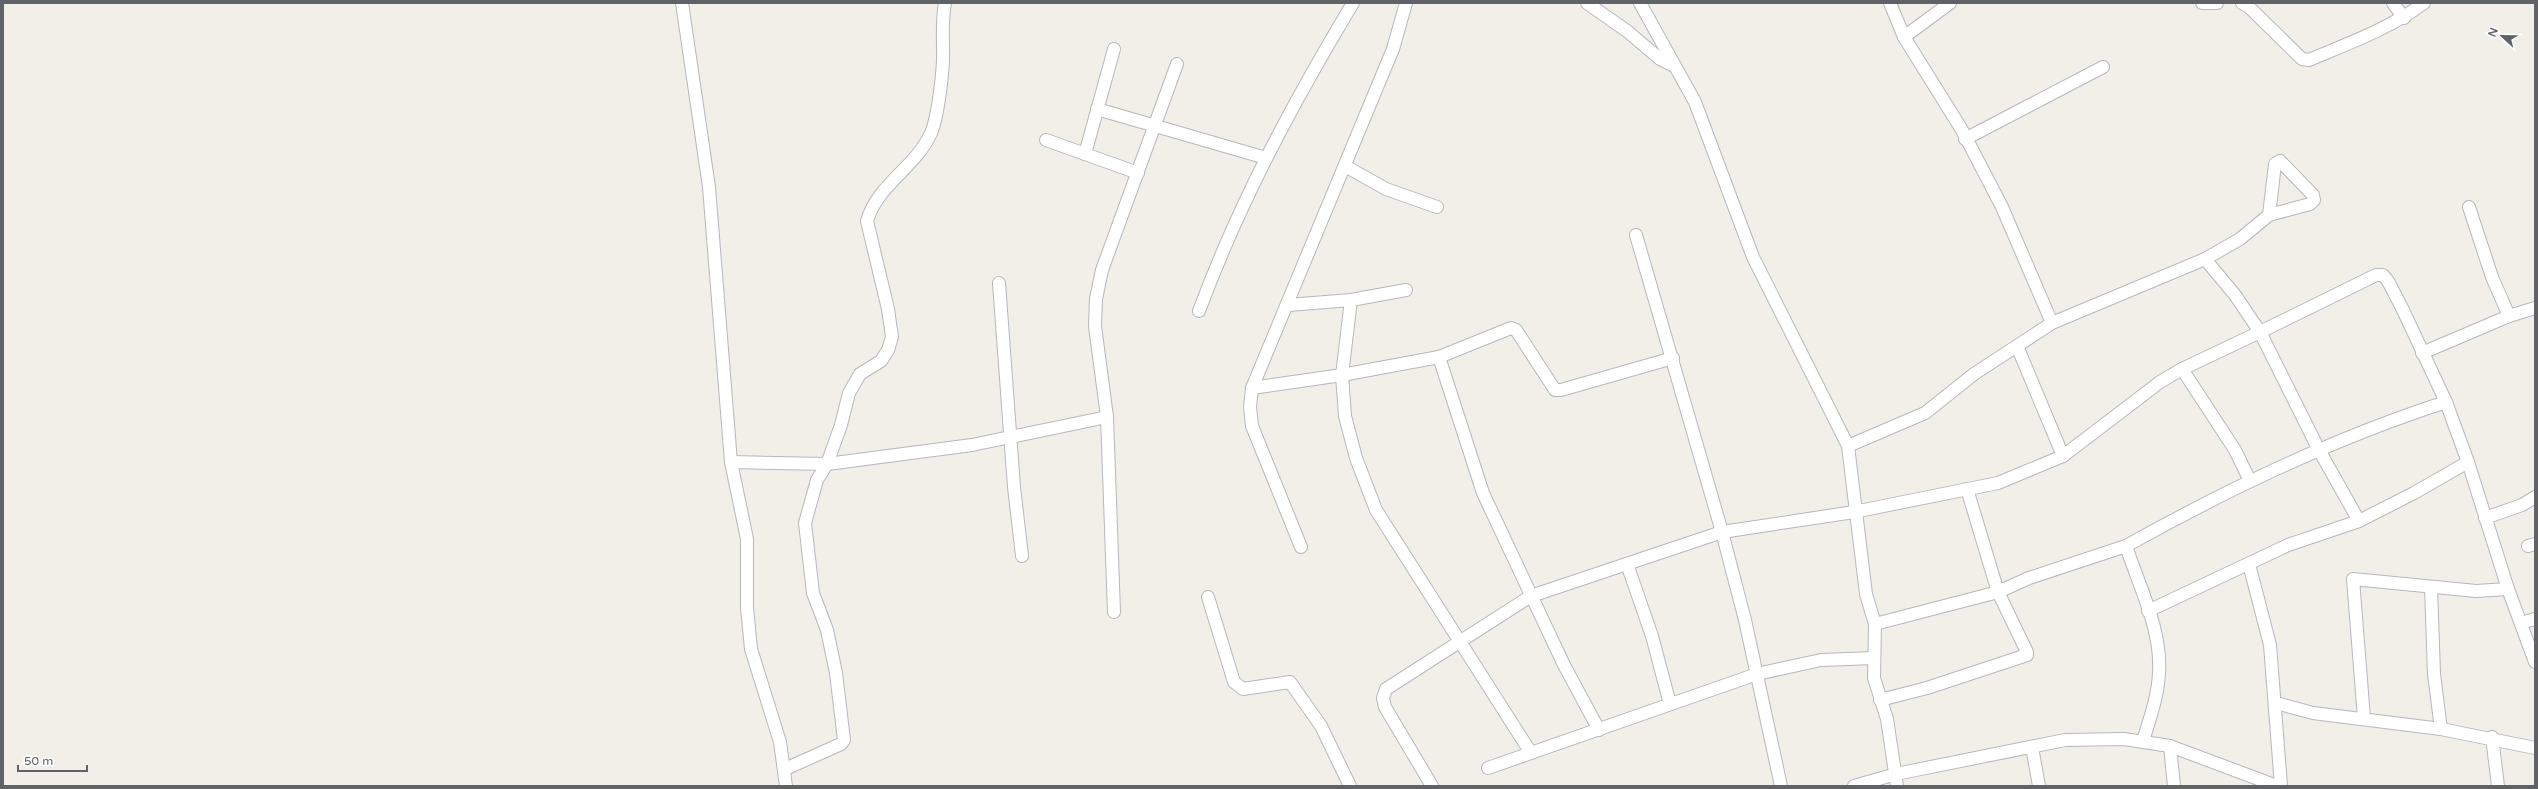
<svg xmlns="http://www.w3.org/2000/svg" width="2538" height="789" font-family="'Varela Round',sans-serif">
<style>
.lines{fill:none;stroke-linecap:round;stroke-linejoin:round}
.minor-casing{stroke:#b5b8bc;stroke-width:14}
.minor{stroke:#fff;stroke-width:12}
</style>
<rect width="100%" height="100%" fill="#f1efe8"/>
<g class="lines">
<defs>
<g id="minor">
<path d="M682,3L709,187L731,462L747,539V608L751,649L780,742L786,786"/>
<path d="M1587,3L1627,31L1660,59L1674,66"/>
<path d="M1640,3L1695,102L1753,257L1848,446L1866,594L1875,624L1874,678L1887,719L1897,786"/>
<path d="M1890,3L1904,37L1962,130L2002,207L2052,323"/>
<path d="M2202,3H2217"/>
<path d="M2242,3L2249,7L2302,59L2309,60C2349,43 2389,29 2424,3"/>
<path d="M2393,3L2404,18"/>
<path d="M1904,37L1950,3"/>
<path d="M1097,109L1266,158"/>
<path d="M1965,139L2103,67"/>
<path d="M1046,140L1138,173"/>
<path d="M1085,154L1114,49"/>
<path d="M1345,166L1386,189L1437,207"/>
<path d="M2469,207L2492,277L2509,316"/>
<path d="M1636,235L1722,532L1745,620L1781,786"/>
<path d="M2205,259L2240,239L2269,215L2310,204L2314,200L2313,195L2280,161L2275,164L2269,215"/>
<path d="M999,283L1014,487L1022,556"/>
<path d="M1351,300L1342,375L1345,416L1356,458L1376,510L1531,753"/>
<path d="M1288,305L1351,300L1406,290"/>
<path d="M1199,311C1240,201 1293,103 1353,3"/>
<path d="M2017,346L2063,456"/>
<path d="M2422,353L2509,316L2535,308"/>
<path d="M1439,357L1483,493L1564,665L1599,730"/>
<path d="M2182,369L2235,450L2250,481"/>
<path d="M1252,388L1342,375L1439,357L1511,328L1516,330L1555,390H1561L1673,358"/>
<path d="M1848,446L1925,413L1974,374L2052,323L2205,259L2235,295L2260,332L2376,275H2383L2388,281L2403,310L2446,402L2468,462L2508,589L2535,662"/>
<path d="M731,462L827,464L972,445L1107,417"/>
<path d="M2485,518L2522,505L2535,497"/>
<path d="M2126,546C2228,489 2334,438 2446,402"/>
<path d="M2528,546L2535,544"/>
<path d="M1301,547L1252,426L1250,407L1252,388L1393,49L1406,3"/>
<path d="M1627,564L1652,636L1670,704"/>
<path d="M2249,564L2270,645L2281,786"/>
<path d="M2431,587L2434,674L2441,729"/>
<path d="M1208,597L1234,682L1243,689L1290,682L1321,726L1350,786"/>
<path d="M2148,611L2288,545L2359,521L2414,493L2468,462"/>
<path d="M1114,612L1107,417L1095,326L1096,299L1102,270L1177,64"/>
<path d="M2521,623L2535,619"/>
<path d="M1875,624L1998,592L2029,578L2126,546C2139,586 2162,630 2159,673C2158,696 2150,718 2143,741"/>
<path d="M1880,700L1927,688L2027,655V652L1998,592L1967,489"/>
<path d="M2276,703L2313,713L2441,729L2535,748"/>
<path d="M2364,718L2353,579L2476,591L2508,589"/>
<path d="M2492,737L2498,786"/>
<path d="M2170,746L2174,786"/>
<path d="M2032,747L2039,786"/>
<path d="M1488,768L1757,674L1821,660L1874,658"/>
<path d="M785,769L841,744L844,740L836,673L827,630L813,593L805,523L817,480L827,464L841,425L849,393L860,374L881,361L888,350L892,337L888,309L867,221C877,185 916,167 931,133C938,117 944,67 943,49C943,33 942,18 945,3"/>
<path d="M1432,786L1385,707L1383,698L1386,689L1531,596L1722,532L1854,512L1998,483L2063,456L2160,382L2182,369L2260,332L2319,450L2359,521"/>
<path d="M1854,786L1896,774L2065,740L2124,739L2170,746L2277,786"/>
</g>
</defs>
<!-- minor casing -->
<use href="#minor" class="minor-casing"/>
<!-- minor -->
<use href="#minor" class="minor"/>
</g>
<!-- border -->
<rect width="2538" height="789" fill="none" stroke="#5f6368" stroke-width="8"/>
<!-- north arrow -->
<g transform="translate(2502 36) rotate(292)" stroke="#ffffff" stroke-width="3" paint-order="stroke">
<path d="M0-3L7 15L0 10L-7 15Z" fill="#5f6368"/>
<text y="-6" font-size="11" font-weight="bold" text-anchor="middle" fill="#5f6368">N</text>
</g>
<!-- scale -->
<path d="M18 765v6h69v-6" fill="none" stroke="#5f6368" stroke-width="2"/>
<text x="24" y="765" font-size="12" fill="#5f6368" stroke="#ffffff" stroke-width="3" paint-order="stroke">50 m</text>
</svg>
